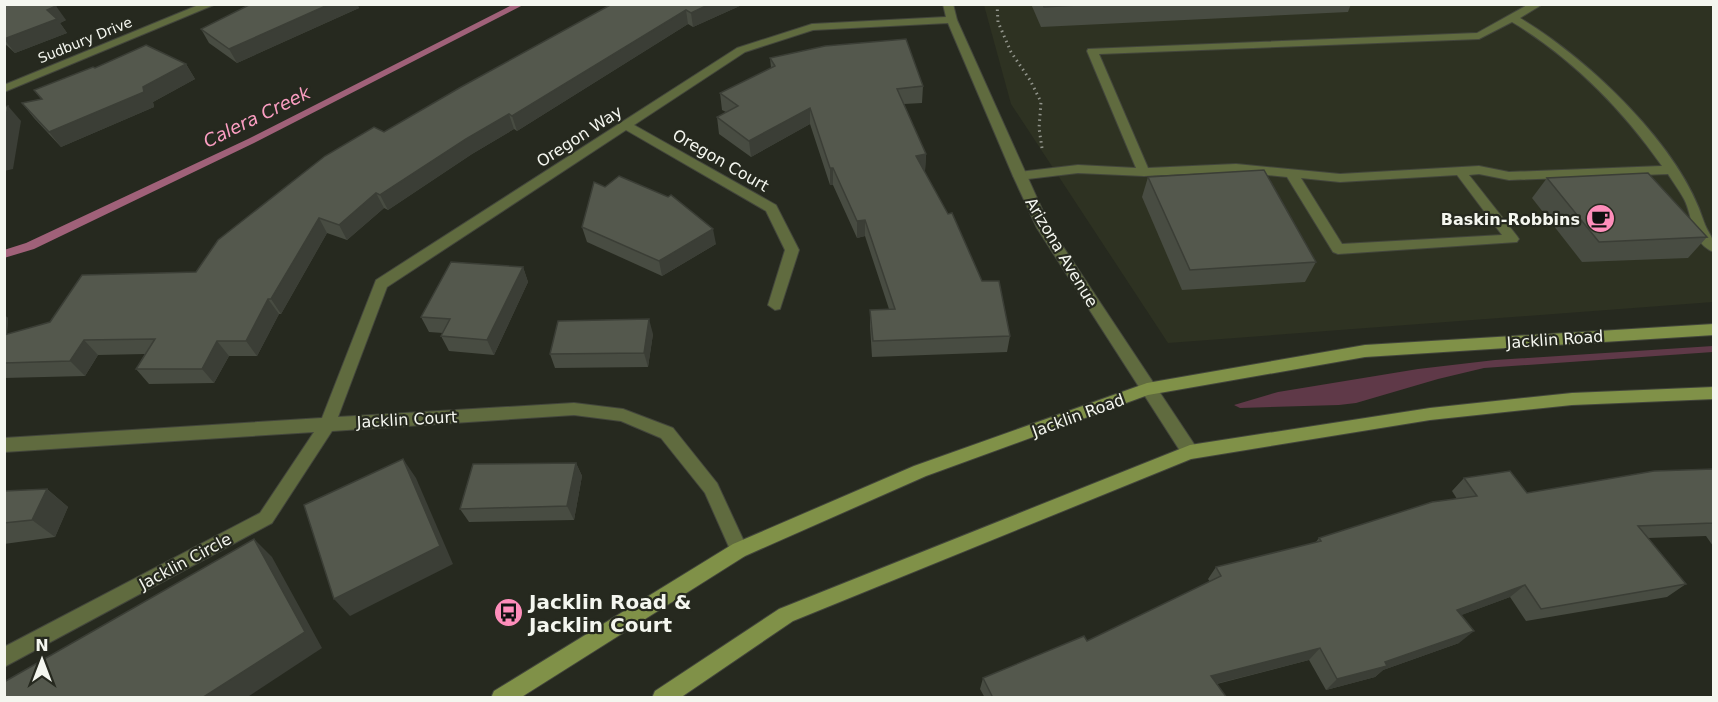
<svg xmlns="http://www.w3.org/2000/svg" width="1718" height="702" font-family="'DejaVu Sans',sans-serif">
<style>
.built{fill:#2e3222}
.green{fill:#5f3948}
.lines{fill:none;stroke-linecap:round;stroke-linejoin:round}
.stream{fill:#a06179;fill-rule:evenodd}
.lane-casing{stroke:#43463c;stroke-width:2}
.street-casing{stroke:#43463c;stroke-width:2}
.secondary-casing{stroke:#43463c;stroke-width:2}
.path{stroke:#92958c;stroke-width:3;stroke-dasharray:1.5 4;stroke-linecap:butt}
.lane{fill:#606b3f;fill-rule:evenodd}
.street{fill:#606b3f;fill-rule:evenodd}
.secondary{fill:#809148;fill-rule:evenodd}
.wall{fill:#484c42}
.shaded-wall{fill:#3b3e36}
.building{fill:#54584d;stroke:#3b3e36;stroke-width:1.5}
.labels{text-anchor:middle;stroke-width:4.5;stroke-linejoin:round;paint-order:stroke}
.far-street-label{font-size:14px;fill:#f4f6ef;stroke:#26291f}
.street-label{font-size:16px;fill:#f4f6ef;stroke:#26291f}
.poi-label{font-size:16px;font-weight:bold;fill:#f4f6ef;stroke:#26291f;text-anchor:end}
.water-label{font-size:18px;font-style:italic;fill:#fb9ec2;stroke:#26291f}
.near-poi-label{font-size:20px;font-weight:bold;fill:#f4f6ef;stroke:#26291f;text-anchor:start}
</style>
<rect width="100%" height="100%" fill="#26291f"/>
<!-- built -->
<path class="built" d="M984,5H1713V302L1168,343L1011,104Z"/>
<!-- green -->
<path class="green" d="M1713,346V352L1484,368L1438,379L1356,403L1339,405L1240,408L1234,405L1278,392L1418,369L1495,360Z"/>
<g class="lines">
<!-- stream -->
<path class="stream" d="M514,4H525L254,143L34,249L4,258V250L26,243L248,139Z"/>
<defs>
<path id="lane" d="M1529,4H1543L1520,18C1588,59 1680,145 1704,222C1709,236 1714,235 1714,252C1691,244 1693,216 1684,199C1679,190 1673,182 1668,174L1509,180L1479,174L1469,175L1517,236L1519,239L1517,242L1338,254L1333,252L1287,177L1236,172L1144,176L1078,173L1019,180L1013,176L1019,172L1078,165L1136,168L1087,51L1088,49L1477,33ZM1512,22C1573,59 1621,108 1662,166L1509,172L1479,166L1340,174L1236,164L1148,168L1099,54L1479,39ZM1457,175L1502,235L1342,244L1301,178L1340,182Z"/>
<g id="street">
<path d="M201,4H216L4,92V85Z"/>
<path d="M943,4H953L957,20L1050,227L1196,447L1198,452L1196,457L1190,459L1184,457L1037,228L1013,176L948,23L813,30L745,52L634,125L776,205L799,250L780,309L775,310L768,305L785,250L766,211L626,130L387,287L338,417L574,403L623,409L673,428L717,483L748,550L745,556L739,558L733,556L705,493L661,438L621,421L574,415L332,431L272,523L4,667V647L260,513L314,432L4,452V438L322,418L376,280L737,48L812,24L946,17Z"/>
</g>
<g id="secondary">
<path d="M1714,324V335L1365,357L1148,395L926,476L745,556L520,698H491L494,691L733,544L914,466L1147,383L1365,345Z"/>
<path d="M1714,387V399L1572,405L1430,420L1191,459L793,621L680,698H652L655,691L779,609L1190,445L1430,408L1572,393Z"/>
</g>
</defs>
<!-- lane casing -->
<use href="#lane" class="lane-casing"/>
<!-- street casing -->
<use href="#street" class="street-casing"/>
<!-- secondary casing -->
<use href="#secondary" class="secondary-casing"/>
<!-- path -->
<path class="path" d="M997,4L998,22L1011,52L1030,80L1041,102L1039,128L1042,148"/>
<!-- lane -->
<use href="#lane" class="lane"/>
<!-- street -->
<use href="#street" class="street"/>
<!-- secondary -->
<use href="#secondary" class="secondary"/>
</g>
<!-- wall -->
<g class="wall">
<path d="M4,4L66,20L60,23L67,33L15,53L4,43Z"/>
<path d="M612,4H744L693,27L688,24L517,131L514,129L472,154L388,210L384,208L347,240L327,233L281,314H279L257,356H229L214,383L149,384L136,369L145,354L98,355L85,376L4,378V315L8,318L7,335L50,322L196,272L384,132Z"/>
<path d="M1031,4H1351L1348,12L1041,27Z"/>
<path d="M358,6L359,8L237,63L209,43L201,29Z"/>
<path d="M770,58L923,86L922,103L904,104L926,154L925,171H924L1010,336L1007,352L872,357L870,326V310L889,309L865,236L857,238L833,185H830L810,124L751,157L719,134L717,117L726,112L722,110L720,93L771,68Z"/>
<path d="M186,64L195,79L153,102L154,107L61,147L34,118L22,103L41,99L34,90Z"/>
<path d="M1148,177L1316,262L1305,282L1182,290L1142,197Z"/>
<path d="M1547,178L1707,237L1688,258L1582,262L1532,198Z"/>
<path d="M582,227L716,244L662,276L587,242Z"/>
<path d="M523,267L528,282L494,355L449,351L441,336L443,333L429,332L421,317Z"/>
<path d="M653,334L648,367L555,368L550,354Z"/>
<path d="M576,463L582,476L574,520L469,522L460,509Z"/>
<path d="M1713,469V546L1706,536L1648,538L1686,584L1667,597L1526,621L1510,597L1461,615L1459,643L1383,670L1375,677L1326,690L1309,660L1217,684L1227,698H985L980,689L983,678L1087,641L1210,582L1208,579L1216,567L1315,543L1319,538L1457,499L1452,491L1464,478L1527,493Z"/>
<path d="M47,489L68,507L55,537L4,544V491Z"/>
</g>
<!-- shaded-wall -->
<g class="shaded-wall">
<path d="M330,4H361L358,6L359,8L237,63L229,49Z"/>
<path d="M710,4H744L693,27L691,13Z"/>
<path d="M56,6L66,20L60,23L67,33L15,53L4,39L47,10Z"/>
<path d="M686,10L688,24L517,131L512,116Z"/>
<path d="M186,64L195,79L153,102L154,107L61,147L49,132L143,87Z"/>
<path d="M8,106L21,121L13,169L4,171V127Z"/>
<path d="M810,108V124L751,157L749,141Z"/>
<path d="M509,114L514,129L472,154L388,210L380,195L466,139Z"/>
<path d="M926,154L925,171L915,172L916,156Z"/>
<rect x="830" y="168" width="3" height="17"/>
<path d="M376,193L384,208L347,240L339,225Z"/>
<path d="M319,218L327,233L281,314L271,299Z"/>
<path d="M865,220V236L857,238V221Z"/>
<path d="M713,229L716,244L662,276L659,261Z"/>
<path d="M523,267L528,282L494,355L487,340Z"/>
<path d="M268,299L279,314L257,356L246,341Z"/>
<path d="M4,315L8,318L5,354H4Z"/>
<path d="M649,319L653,334L648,367L644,353Z"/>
<path d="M84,340L98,355L85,376L70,361Z"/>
<path d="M217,341L229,356L214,383L202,369Z"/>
<path d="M403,459L416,478L453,564L350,616L334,599Z"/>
<path d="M576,463L582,476L574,520L567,506Z"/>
<path d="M47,489L68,507L55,537L32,520Z"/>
<path d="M254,539L272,557L322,648L246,698H202Z"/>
<path d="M1525,585L1510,597L1443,622L1457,610Z"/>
<path d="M1474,631L1459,643L1383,670L1375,677L1326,690L1337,679Z"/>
<path d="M1320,648L1309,660L1203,687L1211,676Z"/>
</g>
<!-- building -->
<g class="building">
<path d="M4,4H55L56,6L47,10L57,19L4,39Z"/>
<path d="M251,4H330L229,49L201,29Z"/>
<path d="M612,4H710L691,13L686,10L512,116L509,114L466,139L380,195L376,193L339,225L319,218L271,299H268L246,341H217L202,369H136L155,339L84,340L70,361L4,363V335L50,322L82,275L196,272L218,240L325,156L374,127L384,132L461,87Z"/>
<path d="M1043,4H1095L1044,7Z"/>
<path d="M906,39L923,86L897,89L926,154L916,156L948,214L952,213L982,281H999L1010,336L873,341L870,310L895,309L865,220L857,221L833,168H830L810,108L749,141L717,117L738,106L720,93L775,66L770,58L825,46Z"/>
<path d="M146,45L186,64L143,87L144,92L49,132L22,103L42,99L34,90L93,67L95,68Z"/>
<path d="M8,106L4,127V107Z"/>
<path d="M1264,170L1316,262L1190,270L1148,177Z"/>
<path d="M1648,173L1707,237L1599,242L1547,178Z"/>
<path d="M619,176L668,197L671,195L713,229L659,261L582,227L594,182L605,187Z"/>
<path d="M451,262L523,267L487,340L441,336L450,319L421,317Z"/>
<path d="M649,319L644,353L550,354L558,321Z"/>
<path d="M403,459L440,546L334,599L304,505Z"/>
<path d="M576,463L567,506L460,509L473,464Z"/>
<path d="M1713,469V523L1638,526L1686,584L1541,609L1525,585L1457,610L1474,631L1385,662L1387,666L1337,679L1320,648L1211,676L1227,698H993L983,678L1084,636L1087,641L1221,576L1216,567L1321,541L1319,538L1432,502L1477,496L1464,478L1510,471L1527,493L1654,471Z"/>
<path d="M47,489L32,520L4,523V491Z"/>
<path d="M254,539L305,632L202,698H4V682Z"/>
</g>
<!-- icons -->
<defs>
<symbol id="cafe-disc" viewBox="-11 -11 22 22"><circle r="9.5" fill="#fe8ebb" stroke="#26291f"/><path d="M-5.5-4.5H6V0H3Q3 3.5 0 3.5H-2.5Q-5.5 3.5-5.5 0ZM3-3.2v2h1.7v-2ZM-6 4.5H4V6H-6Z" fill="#111"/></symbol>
<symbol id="bus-disc" viewBox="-11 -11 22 22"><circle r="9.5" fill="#fe8ebb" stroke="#26291f"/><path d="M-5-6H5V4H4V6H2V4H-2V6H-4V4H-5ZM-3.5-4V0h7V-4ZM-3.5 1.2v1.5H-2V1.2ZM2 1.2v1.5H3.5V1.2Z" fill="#111"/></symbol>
</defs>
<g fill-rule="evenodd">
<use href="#cafe-disc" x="1584" y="202" width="33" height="33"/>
<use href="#bus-disc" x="492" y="596" width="33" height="33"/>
</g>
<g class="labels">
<!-- far-street labels -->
<g class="far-street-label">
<text transform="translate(85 40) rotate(-22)" y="5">Sudbury Drive</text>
</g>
<!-- street labels -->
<g class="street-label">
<text transform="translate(579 136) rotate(-33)" y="6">Oregon Way</text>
<text transform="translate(721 160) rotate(30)" y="6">Oregon Court</text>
<text transform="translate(1062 252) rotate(59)" y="6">Arizona Avenue</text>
<text transform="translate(1555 339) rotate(-4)" y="6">Jacklin Road</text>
<text transform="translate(1078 415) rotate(-20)" y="6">Jacklin Road</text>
<text transform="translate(407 419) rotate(-3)" y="6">Jacklin Court</text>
<text transform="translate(185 561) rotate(-28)" y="6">Jacklin Circle</text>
</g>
<!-- poi labels -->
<g class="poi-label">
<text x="1580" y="225">Baskin-Robbins</text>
</g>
<!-- water labels -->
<g class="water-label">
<text transform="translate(257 117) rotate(-26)" y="6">Calera Creek</text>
</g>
<!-- near-poi labels -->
<g class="near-poi-label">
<text x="529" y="609">Jacklin Road &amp;<tspan x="529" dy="23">Jacklin Court</tspan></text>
</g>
</g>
<!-- border -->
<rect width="1718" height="702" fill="none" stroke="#f4f6ef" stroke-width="12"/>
<!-- north arrow -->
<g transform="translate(42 660)" stroke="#26291f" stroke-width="4.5" paint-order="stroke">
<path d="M0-4.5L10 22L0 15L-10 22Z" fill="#f4f6ef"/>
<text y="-9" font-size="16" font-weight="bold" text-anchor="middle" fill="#f4f6ef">N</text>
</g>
</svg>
